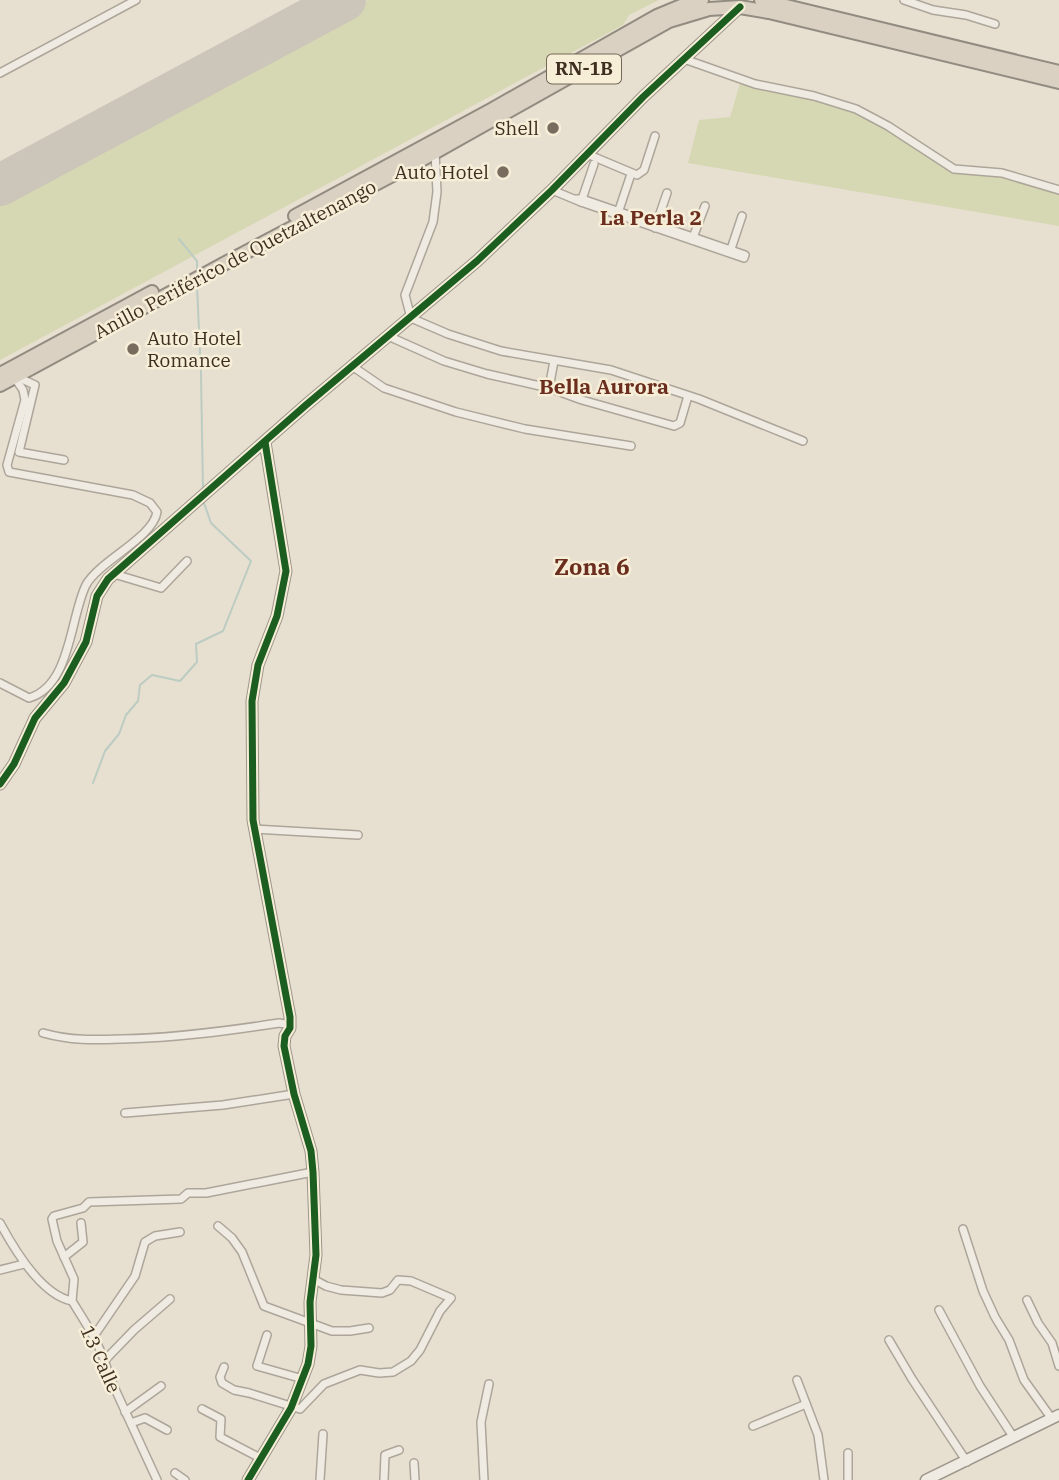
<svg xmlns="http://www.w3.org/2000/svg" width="1059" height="1480" font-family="'IBM Plex Serif',serif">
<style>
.green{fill:#d6d7b3}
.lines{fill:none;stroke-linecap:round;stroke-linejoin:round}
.stream{stroke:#bcccc2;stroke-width:2}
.runway{stroke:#cbc5ba;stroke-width:42}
.street-casing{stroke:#ada599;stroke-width:10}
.secondary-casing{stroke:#9c958a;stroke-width:13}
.highway-casing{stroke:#928b80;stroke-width:16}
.street{stroke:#efebe3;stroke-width:7}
.secondary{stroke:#efebe3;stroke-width:10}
.highway{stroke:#dad1c2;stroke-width:12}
.cycleway-casing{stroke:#f7eed8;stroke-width:11}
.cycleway{stroke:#1b5e20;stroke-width:7}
.poi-dot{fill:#786c5e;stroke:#f7eed8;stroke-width:2.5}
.labels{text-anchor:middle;stroke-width:5;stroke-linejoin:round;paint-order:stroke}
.shield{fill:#f7eed8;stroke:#756857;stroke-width:2}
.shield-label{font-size:18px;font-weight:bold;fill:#3d2e20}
.poi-label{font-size:19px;fill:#3d2e20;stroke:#f7eed8;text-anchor:end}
.street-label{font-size:19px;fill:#3d2e20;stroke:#f7eed8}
.neighbourhood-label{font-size:21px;font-weight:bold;fill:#6b2e1e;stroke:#f7eed8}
.quarter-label{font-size:23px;font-weight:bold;fill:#6b2e1e;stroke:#f7eed8}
</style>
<rect width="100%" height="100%" fill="#e7e0d1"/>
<!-- green -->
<g class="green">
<path d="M368,0H659L629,15L623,25L0,360V197Z"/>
<path d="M741,80L837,103L895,131L954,169L1007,174L1059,192V226L688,163L699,120L730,117Z"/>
</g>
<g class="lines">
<!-- stream -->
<g class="stream">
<path d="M179,239L197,261V273"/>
<path d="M197,286L201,374L203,490"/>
<path d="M93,783L105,751L119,734L126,715L138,701L140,685L152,675L180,681L197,662L196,644L223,631L251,561L211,523L204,503"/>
</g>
<!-- runway -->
<path class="runway" d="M0,185L345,0"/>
<defs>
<g id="street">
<path d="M904,0L933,10L966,15L995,24"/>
<path d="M684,59L755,84L814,96L856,109L888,126L954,169L1002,173L1059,190"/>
<path d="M0,73L136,0"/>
<path d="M435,152L437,192L433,222L405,295L411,318L448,334L501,351L611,370L699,399L803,441"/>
<path d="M587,154L637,175L644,170L655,136"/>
<path d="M552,190L581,202L744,258L745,255L582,199H576"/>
<path d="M581,202L594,164"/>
<path d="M618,213L630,177"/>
<path d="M655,228L667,193"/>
<path d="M692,240L705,206"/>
<path d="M730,252L742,216"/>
<path d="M388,336L444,361L487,374L549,388L582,400L674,426L680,423L688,396"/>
<path d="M352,366L384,388L456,412L525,429L631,446"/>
<path d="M20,374L24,380L35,385L19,452L64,460"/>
<path d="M549,388L554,361"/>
<path d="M114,574L161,588L187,561"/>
<path d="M0,683L29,698C71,686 70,617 86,585C99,561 153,538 157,512L150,503L133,495L9,472L7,465L25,400L23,390L14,377"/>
<path d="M254,829L358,835"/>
<path d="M43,1033C72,1041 94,1040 123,1039C176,1038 227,1031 279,1023L291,1025"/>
<path d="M125,1113L223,1105L294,1094"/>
<path d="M0,1223C14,1249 41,1295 72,1301C87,1325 102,1347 109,1376L157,1480"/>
<path d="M218,1226L232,1238L242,1252L264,1306L332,1331H350L369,1328"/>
<path d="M963,1229L983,1291L995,1317L1009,1340L1024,1380L1052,1419"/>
<path d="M64,1257L83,1242L81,1223"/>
<path d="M0,1270L24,1264"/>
<path d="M1027,1300L1038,1323L1052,1343L1059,1366"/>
<path d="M72,1301L74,1279L57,1241L52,1219L54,1216L83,1208L89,1202L181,1199L188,1193H206L313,1172"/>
<path d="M939,1310L980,1386L1014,1438"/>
<path d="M267,1335L257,1366L303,1379"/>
<path d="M94,1336L135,1276L145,1242L155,1236L180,1232"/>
<path d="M889,1340L912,1379L967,1462"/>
<path d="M105,1360L134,1330L170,1299"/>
<path d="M224,1367L220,1377L222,1383L234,1390L249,1393L300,1409L324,1384L360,1370L379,1373L393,1372L411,1361L420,1350L440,1311L451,1298L411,1281L398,1280L390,1290L382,1293L341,1290L326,1286L313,1279"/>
<path d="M797,1380L818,1435L824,1480"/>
<path d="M202,1409L221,1419L220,1437L262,1459"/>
<path d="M125,1412L161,1386"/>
<path d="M131,1423L145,1418L167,1430"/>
<path d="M753,1426L806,1404"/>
<path d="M414,1463L415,1480"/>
<path d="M175,1473L185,1480"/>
<path d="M320,1480L323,1434"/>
<path d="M384,1480L385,1455L399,1450"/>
<path d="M484,1480L481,1422L489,1384"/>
<path d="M848,1480V1453"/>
</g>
<g id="secondary">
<path d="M0,784L14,764L35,718L64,683L86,642L97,596L108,579L306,405L477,261L552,190L643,97L740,7"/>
<path d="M248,1480L291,1408L308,1364L311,1346L310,1302L316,1255L313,1172L311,1151L294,1094L284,1046L285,1036L290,1028V1017L253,820L252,701L258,665L277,616L286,571L265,442"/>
<path d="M926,1480L1059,1415"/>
</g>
<g id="highway">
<path d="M761,0L1059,72"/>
<path d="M295,216L491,110L657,16L681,6L702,0"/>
<path d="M0,374L152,292"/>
<path d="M0,385L231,260L423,159L669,21L709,9L740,7L769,12L1059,82"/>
</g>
</defs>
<!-- street casing -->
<use href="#street" class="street-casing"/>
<!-- secondary casing -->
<use href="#secondary" class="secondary-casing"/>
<!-- highway casing -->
<use href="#highway" class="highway-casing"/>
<!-- street -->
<use href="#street" class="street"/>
<!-- secondary -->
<use href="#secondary" class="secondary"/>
<!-- highway -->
<use href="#highway" class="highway"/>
<defs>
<g id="cycleway">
<path d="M0,784L14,764L35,718L64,683L86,642L97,596L108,579L306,405L477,261L552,190L643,97L740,7"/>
<path d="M248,1480L291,1408L308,1364L311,1346L310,1302L316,1255L313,1172L311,1151L294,1094L284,1046L285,1036L290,1028V1017L253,820L252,701L258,665L277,616L286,571L265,442"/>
</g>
</defs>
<!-- cycleway casing -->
<use href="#cycleway" class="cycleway-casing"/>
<!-- cycleway -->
<use href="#cycleway" class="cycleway"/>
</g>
<!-- markers -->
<g class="poi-dot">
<circle cx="553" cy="128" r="7"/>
<circle cx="503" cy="172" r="7"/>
<circle cx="133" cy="349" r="7"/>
</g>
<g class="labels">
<!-- shield labels -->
<rect class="shield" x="547" y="54.5" width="74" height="29" rx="5"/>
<g class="shield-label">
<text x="584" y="75">RN-1B</text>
</g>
<!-- poi labels -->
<g class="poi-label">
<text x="539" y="135">Shell</text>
<text x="489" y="179">Auto Hotel</text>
<text x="147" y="345" text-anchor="start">Auto Hotel<tspan x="147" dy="22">Romance</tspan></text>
</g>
<!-- street labels -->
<g class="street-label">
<text transform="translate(235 259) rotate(-28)" y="7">Anillo Periférico de Quetzaltenango</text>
<text transform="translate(101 1359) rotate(66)" y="7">13 Calle</text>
</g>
<!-- neighbourhood labels -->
<g class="neighbourhood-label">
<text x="651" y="225">La Perla 2</text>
<text x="604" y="394">Bella Aurora</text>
</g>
<!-- quarter labels -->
<g class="quarter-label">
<text x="592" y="575">Zona 6</text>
</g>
</g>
</svg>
